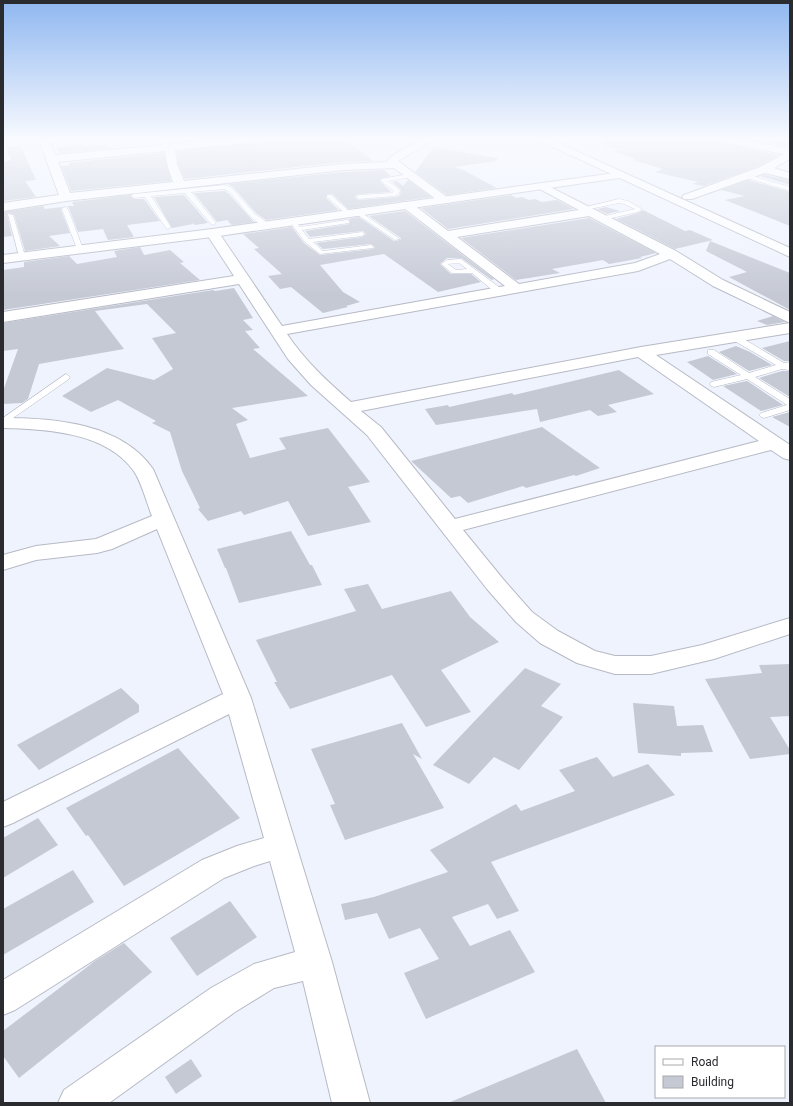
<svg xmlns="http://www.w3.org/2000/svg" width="793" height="1106" font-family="Roboto,sans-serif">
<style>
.building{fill:#c5c9d4}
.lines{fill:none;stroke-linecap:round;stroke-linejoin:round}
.lane-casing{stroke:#b7bac5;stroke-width:1}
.street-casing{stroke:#b7bac5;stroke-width:2}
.secondary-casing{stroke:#b7bac5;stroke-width:2}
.primary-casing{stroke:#b7bac5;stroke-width:2}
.lane{fill:#fff;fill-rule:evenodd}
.street{fill:#fff;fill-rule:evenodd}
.secondary{fill:#fff;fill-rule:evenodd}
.primary{fill:#fff;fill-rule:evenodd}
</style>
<rect width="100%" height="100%" fill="#eff3fe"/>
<!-- building -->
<g class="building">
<path d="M280,140H348L373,161L343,162L185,179L178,164L177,151Z"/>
<path d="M603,140H720L726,144L780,155L759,166L704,186L692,184L698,182L655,172L663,169L633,160L636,159L613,151L620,150L603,145Z"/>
<path d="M755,140H790V147Z"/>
<path d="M83,144L85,146L106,144L111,148L60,153L56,148Z"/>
<path d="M21,146L36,180L25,181L36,197L3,201V162L11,160L6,147Z"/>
<path d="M434,147L497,158V161L454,167L463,170L497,188L447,195L415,172Z"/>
<path d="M164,153L171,181L71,191L61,166L70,165L68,163Z"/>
<path d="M384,170L391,176L381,178L380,181L391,192L359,194L355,196V198L359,200L396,197L400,195L401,190L392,182L397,181L403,186L408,180L431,197L348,209L332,194H327L326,198L339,210L266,220L256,213L232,186L228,184L343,172Z"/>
<path d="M765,175L790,180V185L760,176Z"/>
<path d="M749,180L790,192V226L725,200L745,196L721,190Z"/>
<path d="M225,191L229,194L254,222L232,225L227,220L217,222L194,193Z"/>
<path d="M130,195L134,199H144L160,221L127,225L134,237L108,240L103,229L78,232L69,208L67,206H74L72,202Z"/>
<path d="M184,195L208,223L195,225L192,222L193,224L172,228L154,197Z"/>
<path d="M511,195L516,198L522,197L529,200L535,199L542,202L557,200L574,209L448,229L421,208Z"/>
<path d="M43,206L45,209L62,207L61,210L70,233L49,236L60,246L25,251L14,215L8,213L7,214L12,236L3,237V212Z"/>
<path d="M606,207L620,211L607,214L597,209Z"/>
<path d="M643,210L685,231L690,230L713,240L675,249L616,219L638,213Z"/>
<path d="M405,211L494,279L492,280L461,258H447L440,264L451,274H471L481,282L438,292L384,254L320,265L343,292L360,302L346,306L348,307L323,313L291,287L280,289L268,276L282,274L254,249L259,248L243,234L292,227L304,243L320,255L373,249L375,247L371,244L323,249L316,243L362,237L366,234L363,231L310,237L305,231L349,224L350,221L348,219L359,217L394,241L400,240L401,238L369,216Z"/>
<path d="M589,218L656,253L640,257L642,258L609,264L603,260L552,269L560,273L516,280L461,238Z"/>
<path d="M710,241L790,273V310L729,277L747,272L706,251Z"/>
<path d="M140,247L144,255L170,250L184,262L180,263L200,280L3,310V270L24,267V262L69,256L77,264L117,257L114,251Z"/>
<path d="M234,288L253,318L243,320L253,330L245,331L260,348L253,349L308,396L232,408L248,420L236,424L250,458L286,449L279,438L328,428L370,482L348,487L371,522L308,536L288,501L244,515L241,511L208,521L198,509L200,508L182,471L170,432L152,423L156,421L118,400L91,412L62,396L107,368L154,380L173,369L152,338L176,333L147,304L95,311L124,349L39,364L28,399L22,403L3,404V391L18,349L3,351V323L213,290L215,291Z"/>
<path d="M773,316L785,322L767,325L757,321Z"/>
<path d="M790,341V361H784L762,348Z"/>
<path d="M736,346L750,352L772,365L749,371L719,352Z"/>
<path d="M708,356L737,374L713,380L687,362Z"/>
<path d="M619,370L654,394L608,405L617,412L598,416L590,410L540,422L537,409L436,425L425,409L448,405L449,407L512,393L514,395Z"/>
<path d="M782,371H790V397L759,378Z"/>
<path d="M747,381L783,405L761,411L723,386Z"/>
<path d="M790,412V427L772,417Z"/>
<path d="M542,427L600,468L576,476L574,475L526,488L523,486L468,503L460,496L451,498L411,461Z"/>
<path d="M291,531L310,565H312L322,585L239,603L226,568H225L217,549Z"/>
<path d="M368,584L382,609L451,591L470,617L499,642L441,670L471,712L426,727L392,675L290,709L274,682H277L256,640L356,611L344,589Z"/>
<path d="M790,664V716L770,717L790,750V754L750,759L705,679L762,673L759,665Z"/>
<path d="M525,668L561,684L541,706L563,717L519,770L494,757L469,784L433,765Z"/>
<path d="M121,688L139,705V712L39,770L17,745Z"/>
<path d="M633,703L674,706L677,726L703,725L713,752L681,753V756L638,753Z"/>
<path d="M402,723L422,759L413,754L444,808L345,840L330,805L335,804L311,749Z"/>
<path d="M178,748L240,818L124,886L88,835L86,836L66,808Z"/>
<path d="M597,757L613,777L648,764L675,795L491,862L519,911L497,919L488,904L452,917L470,946L510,930L535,972L426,1019L404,973L439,959L420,928L389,939L377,913L345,920L341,904L374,897L448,872L430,850L516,804L521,811L575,791L559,770Z"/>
<path d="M38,818L58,845L3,878V838Z"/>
<path d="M73,870L94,902L3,955V909Z"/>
<path d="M230,901L257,937L197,976L170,938Z"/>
<path d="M124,943L152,972L19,1078L3,1056V1031L95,961Z"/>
<path d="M577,1049L606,1103H448Z"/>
<path d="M191,1059L202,1076L176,1094L165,1077Z"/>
</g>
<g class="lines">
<defs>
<g id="lane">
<path d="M410,174L412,175V177L388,181L400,190L399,194L395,196L359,199L356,197L359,195L392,193L394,191L381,181V179Z"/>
<path d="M746,174L790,187V191L744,177V175Z"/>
<path d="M225,185L231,187L255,214L269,224V226C252,228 238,196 225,189L191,192L216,223L213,225L211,224L185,193L151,196L171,227L168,229L166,228L145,197L134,198L131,196L134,194Z"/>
<path d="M327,195H331L350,212V214H346L327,197Z"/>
<path d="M619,199L628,201L642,209L638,212L603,220L601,219V217L635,209L624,204L619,203L585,210L582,208Z"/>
<path d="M65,207L68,209L83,249L82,250L77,249L62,209Z"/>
<path d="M355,211H359L400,239L395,240L355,213Z"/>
<path d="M8,214L13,215L25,256L24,257L19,256Z"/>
<path d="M347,220L349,221V223L302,230L309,239L362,232L365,234L362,236L313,242L323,251L371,245L374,247L373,248L320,254L305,242L290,222L295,221L300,227Z"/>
<path d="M461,259L503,290V294H497L472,273H452L441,264L447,260ZM459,263L467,269L456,270L448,264Z"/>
<path d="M731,335H737L784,363L790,362L789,370L782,369L755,377L790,399V410L764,418L761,417L759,415L761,413L787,405L747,379L714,387L711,386L710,384L711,382L741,375L708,354V350H714L749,373L776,365L731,339Z"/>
<path d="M66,374L70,377L69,379L3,425V418Z"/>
</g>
<g id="street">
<path d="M39,140H49L55,155L163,145L160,140H170L172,144L210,140H251L246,143L175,150L177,164L184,181L343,164L387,162L390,157L421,140H434L398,161L451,200L449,203H441L394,168L343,170L66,201L3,211V203L59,195ZM165,151L167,164L173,182L70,193L58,162Z"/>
<path d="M721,140H745L790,149V159L774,168L790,173V179L765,173L692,199H684L682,197L684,195L760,167L784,154L726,143Z"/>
<path d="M542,183L676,251L723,280L790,312V323L713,286L670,259L638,271L287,334C305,361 327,381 351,402L641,347L790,323V333L656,355L790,445V460L783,458L771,450L463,530L503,579L532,612L558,631L595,651L615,656H651L702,645L790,618V634L714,659L651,674H615L577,663L540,643L516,622L487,589L367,435L311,385L288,359L239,284L3,322V312L234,276L206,233L207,230H217L282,326L505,286L400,205L402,202H410L448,231L579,210L538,188L536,186L538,184ZM589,216L660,254L635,263L519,284L457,237ZM638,357L759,441L455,519L381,427L361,411Z"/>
<path d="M3,418C54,418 121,423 153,469L251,698L332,962L370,1103H332L303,981L274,988L235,1012L109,1103H58L64,1090L211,988L254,964L295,952L270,861L254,866L224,878L15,1010L3,1015V980L202,860L237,846L264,838L229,714L13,823L3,827V802L223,694L157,529L112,549L97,553L36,560L3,570V555L36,546L96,539L152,516C147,504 141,480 133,470C105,432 46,429 3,428Z"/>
</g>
<path id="secondary" d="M622,172L628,175L626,177L212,237L3,263V255L212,229Z"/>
<path id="primary" d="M538,140H552L790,248V257Z"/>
</defs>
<!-- lane casing -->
<use href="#lane" class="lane-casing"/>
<!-- street casing -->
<use href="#street" class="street-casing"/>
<!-- secondary casing -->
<use href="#secondary" class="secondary-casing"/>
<!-- primary casing -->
<use href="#primary" class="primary-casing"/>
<!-- lane -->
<use href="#lane" class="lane"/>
<!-- street -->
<use href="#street" class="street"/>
<!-- secondary -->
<use href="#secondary" class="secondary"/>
<!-- primary -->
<use href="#primary" class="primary"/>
</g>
<!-- sky -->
<linearGradient id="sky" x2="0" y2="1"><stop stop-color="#8fb7f0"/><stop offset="0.47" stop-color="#f8faff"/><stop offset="1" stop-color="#f8faff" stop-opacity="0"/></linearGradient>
<rect width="793" height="295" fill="url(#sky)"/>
<!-- border -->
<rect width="793" height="1106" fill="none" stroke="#2a2b2f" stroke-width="8"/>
<!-- legend -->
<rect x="655" y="1046" width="130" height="52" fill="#ffffff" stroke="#aaaaac"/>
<rect x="663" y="1059" width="20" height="6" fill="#ffffff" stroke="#aaaaac"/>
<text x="691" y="1066" font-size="12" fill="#2a2b2f">Road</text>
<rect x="663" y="1076" width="20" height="12" fill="#c5c9d4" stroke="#aaaaac"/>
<text x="691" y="1086" font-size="12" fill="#2a2b2f">Building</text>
</svg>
